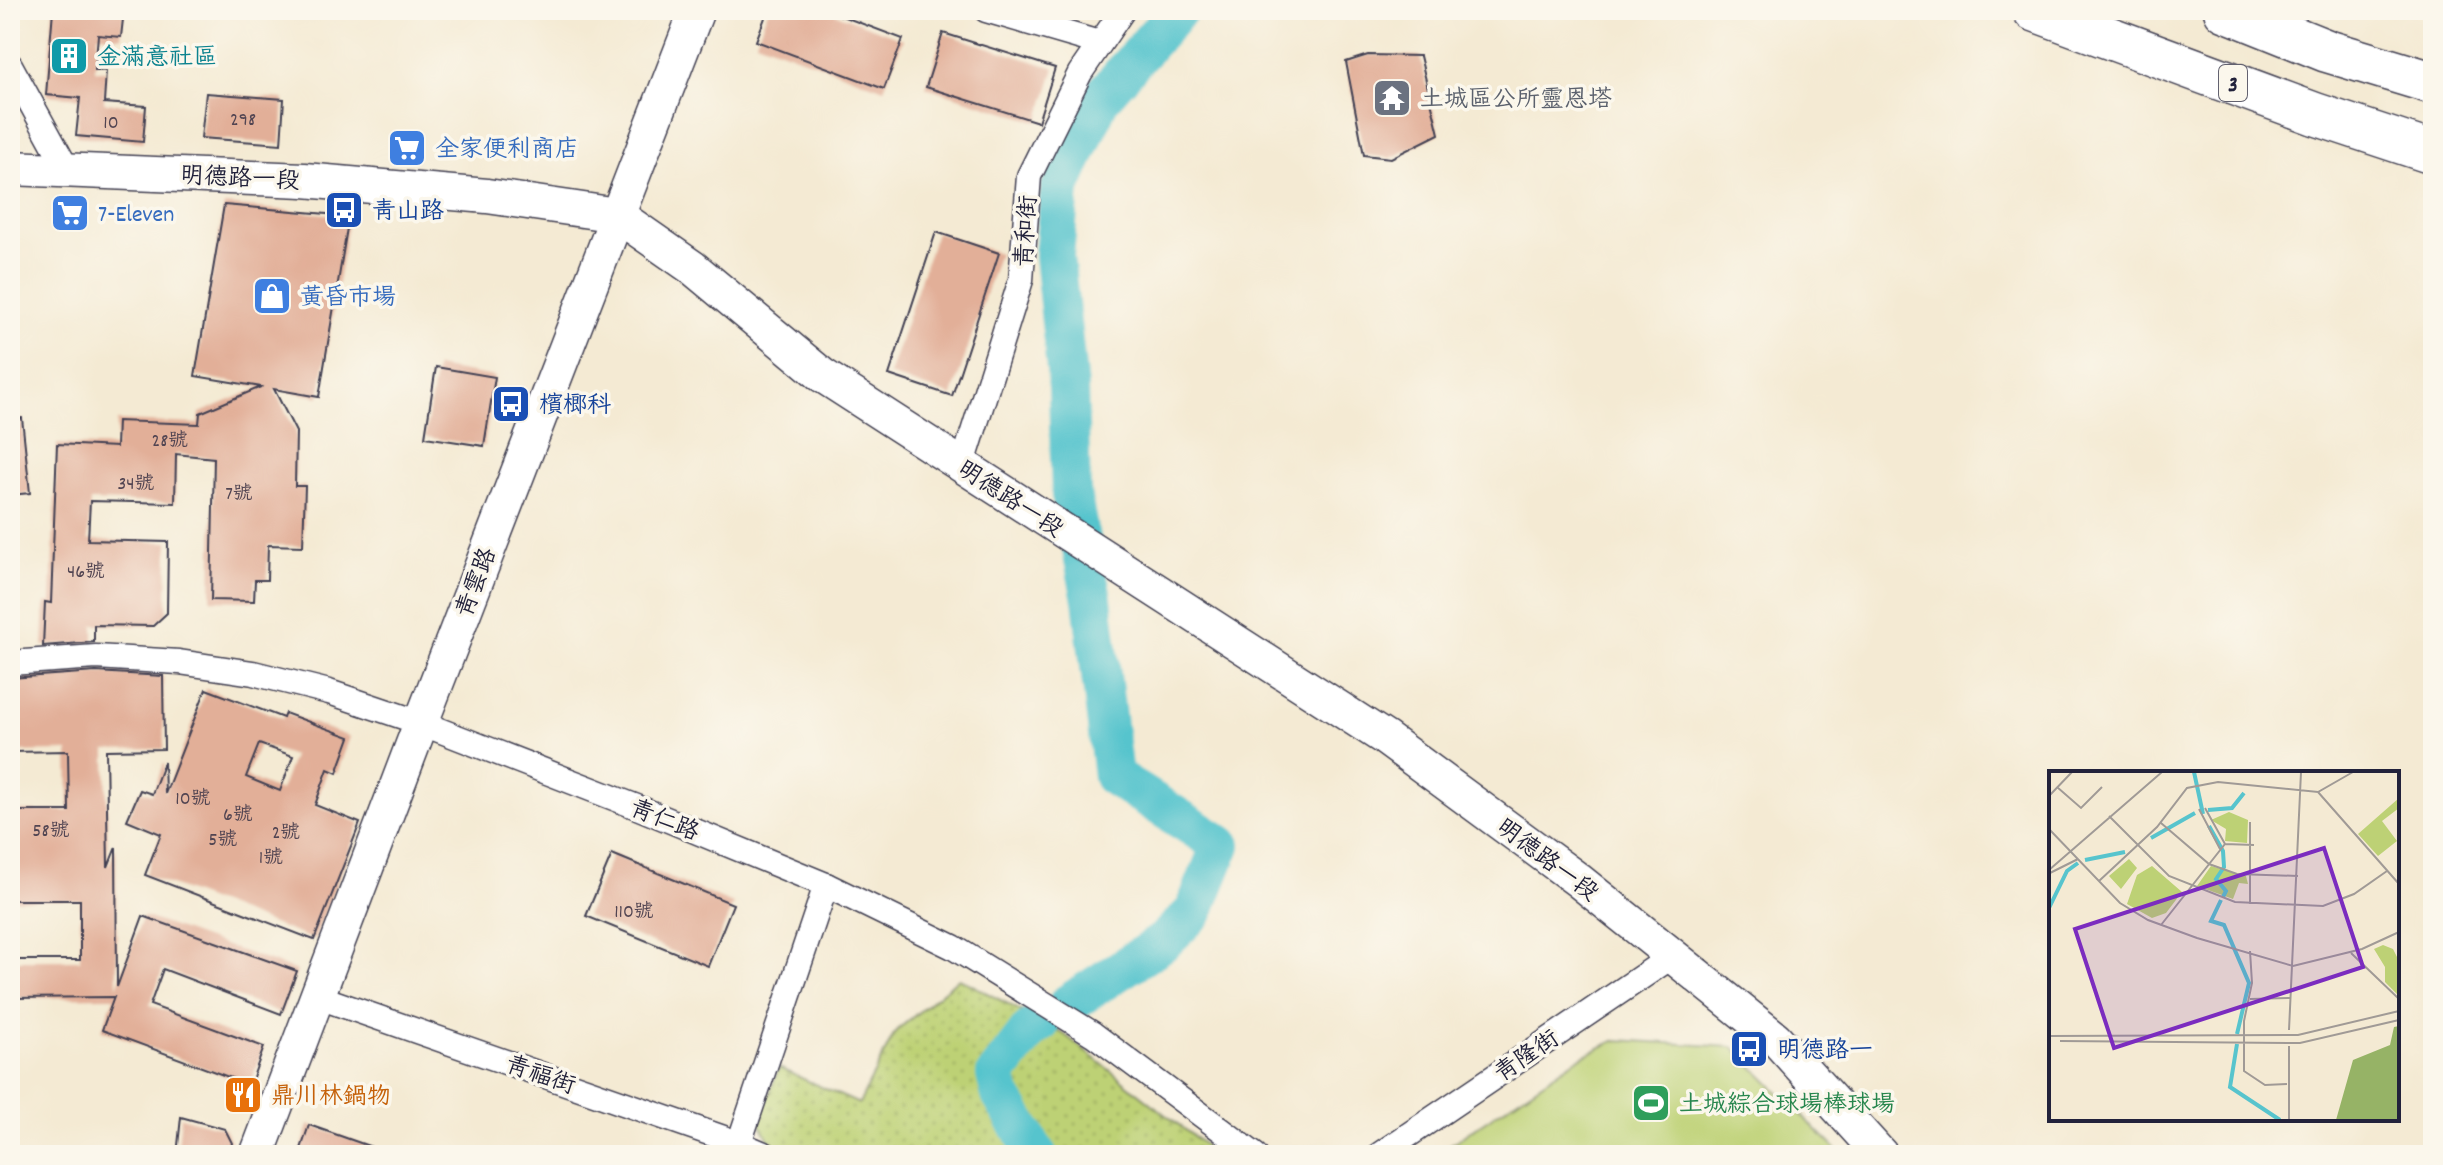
<svg xmlns="http://www.w3.org/2000/svg" width="2443" height="1165" font-family="Dekko,'LXGW WenKai TC',sans-serif">
<style>
.grass{fill:url(#grass-dots);stroke:#707a58;stroke-width:2}
.garden{fill:#bdd175;stroke:#707a58;stroke-width:2}
.lines{fill:none;stroke-linecap:round;stroke-linejoin:round}
.river{stroke:#57c4cd;stroke-width:40}
.building{fill:#e2af98;fill-rule:evenodd}
.street-casing{stroke:#424052;stroke-width:27}
.secondary-casing{stroke:#424052;stroke-width:37}
.highway-casing{stroke:#424052;stroke-width:45}
.street{stroke:#fff;stroke-width:24}
.secondary{stroke:#fff;stroke-width:34}
.highway{stroke:#fff;stroke-width:42}
.labels{text-anchor:middle;stroke-width:7;stroke-linejoin:round;paint-order:stroke}
.number-label{font-size:20px;fill:#524552}
.shield{fill:#fbf7ec;stroke:#636270;stroke-width:2}
.shield-label{font-size:22px;font-weight:bold;fill:#22223b}
.culture-label{font-size:24px;fill:#0d838f;stroke:#fbf7ec;text-anchor:start}
.worship-label{font-size:24px;fill:#5b616d;stroke:#fbf7ec;text-anchor:start}
.shop-label{font-size:24px;fill:#366cbe;stroke:#fbf7ec;text-anchor:start}
.street-label{font-size:24px;fill:#22223b;stroke:#fbf7ec}
.transit-label{font-size:24px;fill:#164399;stroke:#fbf7ec;text-anchor:start}
.food-label{font-size:24px;fill:#c56008;stroke:#fbf7ec;text-anchor:start}
.leisure-label{font-size:24px;fill:#27864d;stroke:#fbf7ec;text-anchor:start}
.inset-river{fill:none;stroke:#57c4cd;stroke-width:4}
.inset-road{fill:none;stroke:#a09a96;stroke-width:2}
.view{fill:#7b2cbf;fill-opacity:0.15;stroke:#7b2cbf;stroke-width:4}
.inset-edge{fill:none;stroke:#22223b;stroke-width:4}
</style>
<defs>
<pattern id="grass-dots" width="8" height="8" patternUnits="userSpaceOnUse" patternTransform="scale(2)"><rect width="8" height="8" fill="#bdd175"/><path d="M2 2h.1M6 6h.1" fill="none" stroke="#a2b366" stroke-width="1.8" stroke-linecap="round"/></pattern>
</defs>
<rect width="100%" height="100%" fill="#fbf7ec"/>
<filter id="ink" filterUnits="userSpaceOnUse"><feTurbulence type="fractalNoise" baseFrequency=".0125" numOctaves="2"/><feDisplacementMap in="SourceGraphic" scale="16" xChannelSelector="R" yChannelSelector="G"/><feConvolveMatrix kernelMatrix="1 2 1 2 8 2 1 2 1" color-interpolation-filters="sRGB"/></filter>
<filter id="wash" filterUnits="userSpaceOnUse"><feTurbulence type="fractalNoise" baseFrequency=".006" numOctaves="4" result="noise"/><feDisplacementMap in="SourceGraphic" scale="32" xChannelSelector="R" yChannelSelector="G"/><feGaussianBlur stdDeviation="1.8" result="paint"/><feColorMatrix in="noise" values="0 0 0 0 0 0 0 0 0 0 0 0 0 0 0 0 0 1.4 0 .05"/><feComposite in="paint" operator="in"/></filter>
<g filter="url(#wash)">
<rect width="100%" height="100%" fill="#f4ead3"/>
<!-- grass -->
<path class="grass" d="M959,978L1064,1034L1217,1155H786L774,1149L759,1121L779,1068L859,1104L895,1032Z"/>
<!-- garden -->
<path class="garden" d="M1616,1040L1733,1047L1842,1155H1435L1577,1059Z"/>
<g class="lines">
<!-- river -->
<g class="river">
<path d="M1068,1004L1163,942L1194,912L1221,845L1113,776L1092,599L1071,494L1068,388L1054,256L1060,190L1100,99L1178,10"/>
<path d="M1037,1155L1001,1095L996,1075L1030,1030L1041,1022"/>
</g>
</g>
<g id="blocks">
<!-- building -->
<g class="building">
<path d="M53,10H124L121,37L98,35L95,70L106,71L104,103L146,106L143,142L76,136L80,98L46,95Z"/>
<path d="M768,10H826L903,39L884,89L756,41Z"/>
<path d="M943,33L1055,68L1038,122L926,87Z"/>
<path d="M1368,55L1420,56L1439,134L1391,158L1364,155L1346,62Z"/>
<path d="M206,93L284,99L281,144L201,138Z"/>
<path d="M224,205L349,216L319,397L274,389L296,432L295,486H305L303,546L268,545L267,580H255L254,601L211,600L214,458L176,454L175,503L90,501L88,540L168,542L167,613L153,626L94,625V642L43,646L45,602L51,603L57,444L116,447L117,421L199,424L200,413L261,387L195,376Z"/>
<path d="M936,232L999,253L952,396L889,375Z"/>
<path d="M436,367L495,377L484,446L425,437Z"/>
<path d="M22,418L30,493L10,495V419Z"/>
<path d="M96,672L163,676L164,749L106,750L108,867L116,847L117,987L143,916L297,971L281,1014L163,969L150,1005L264,1047L250,1085L102,1030L114,997L10,998V960H80V900H10V811H69L68,751L10,752V678Z"/>
<path d="M206,689L283,718L285,713L350,737L337,773L328,769L315,805L360,823L314,940L145,875L161,834L127,820L140,790L152,794L164,762L165,794ZM259,744L293,756L280,791L246,777Z"/>
<path d="M612,854L733,904L708,966L586,916Z"/>
<path d="M181,1117L225,1129L232,1143L228,1155H177Z"/>
<path d="M309,1125L386,1152V1155H299Z"/>
</g>
</g>
</g>
<g filter="url(#ink)">
<use href="#blocks" fill-opacity="0" stroke="#424052" stroke-width="2"/>
<g class="lines">
<defs>
<g id="street">
<path d="M986,10L1099,43"/>
<path d="M10,65L67,169"/>
<path d="M962,467L1021,280L1029,176L1080,73L1123,10"/>
<path d="M10,663L96,657L179,662L253,673L329,692L421,723L637,807L826,885L953,947L1093,1034L1255,1155"/>
<path d="M316,996L738,1143L766,1155"/>
<path d="M735,1155L826,885"/>
<path d="M1379,1155L1674,955"/>
</g>
<g id="secondary">
<path d="M10,168L304,180L487,196L617,215L693,268L822,375L1385,738L1578,880L1775,1038L1881,1155"/>
<path d="M257,1155L421,723L697,10"/>
</g>
<g id="highway">
<path d="M2034,10L2315,114L2433,153"/>
<path d="M2225,10L2327,51L2433,83"/>
</g>
</defs>
<!-- street casing -->
<use href="#street" class="street-casing"/>
<!-- secondary casing -->
<use href="#secondary" class="secondary-casing"/>
<!-- highway casing -->
<use href="#highway" class="highway-casing"/>
<!-- street -->
<use href="#street" class="street"/>
<!-- secondary -->
<use href="#secondary" class="secondary"/>
<!-- highway -->
<use href="#highway" class="highway"/>
</g>
</g>
<!-- icons -->
<defs>
<symbol id="building-square" viewBox="-11 -11 22 22"><rect x="-9" y="-9" width="18" height="18" rx="4" fill="#0f9aa8" stroke="#fbf7ec"/><path d="M-4-6H4V6H1V3H-1V6H-4ZM-2.5-4.3h1.7v1.8h-1.7ZM.8-4.3h1.7v1.8H.8ZM-2.5-1h1.7V.8h-1.7ZM.8-1h1.7V.8H.8Z" fill="#fff"/></symbol>
<symbol id="temple-square" viewBox="-11 -11 22 22"><rect x="-9" y="-9" width="18" height="18" rx="4" fill="#6b7280" stroke="#fbf7ec"/><path d="M0-6L5-2H3V0L6.5 2.5H4V6H1.5V3h-3V6H-4V2.5H-6.5L-3 0V-2H-5Z" fill="#fff"/></symbol>
<symbol id="supermarket-square" viewBox="-11 -11 22 22"><rect x="-9" y="-9" width="18" height="18" rx="4" fill="#3f7fe0" stroke="#fbf7ec"/><path d="M-6-5.5h2.5l.6 2H6L4.5 2H-2.5L-4.4-4H-6ZM-1.5 3.2a1.3 1.3 0 1 0 .1 0ZM3 3.2a1.3 1.3 0 1 0 .1 0Z" fill="#fff"/></symbol>
<symbol id="bus-square" viewBox="-11 -11 22 22"><rect x="-9" y="-9" width="18" height="18" rx="4" fill="#1a4fb4" stroke="#fbf7ec"/><path d="M-5-6H5V4H4V6H2V4H-2V6H-4V4H-5ZM-3.5-4V0h7V-4ZM-3.5 1.2v1.5H-2V1.2ZM2 1.2v1.5H3.5V1.2Z" fill="#fff"/></symbol>
<symbol id="shop-square" viewBox="-11 -11 22 22"><rect x="-9" y="-9" width="18" height="18" rx="4" fill="#3f7fe0" stroke="#fbf7ec"/><path d="M-5-2.5h2.3a2.7 3.5 0 0 1 5.4 0H5L5.5 6h-11ZM-1.5-2.5h3a1.5 2.3 0 0 0-3 0Z" fill="#fff"/></symbol>
<symbol id="restaurant-square" viewBox="-11 -11 22 22"><rect x="-9" y="-9" width="18" height="18" rx="4" fill="#e8710a" stroke="#fbf7ec"/><path d="M-5-6h1v4h1v-4h1v4h1v-4h1v5L-1.5 .5V6h-2V.5L-5-1ZM5-6V6H3V1.5H1.5Q1.5-4 5-6Z" fill="#fff"/></symbol>
<symbol id="stadium-square" viewBox="-11 -11 22 22"><rect x="-9" y="-9" width="18" height="18" rx="4" fill="#2e9e5b" stroke="#fbf7ec"/><path d="M0-5a6.5 5 0 1 0 0 10a6.5 5 0 1 0 0-10ZM-3.5-1.8h7v3.6h-7Z" fill="#fff"/></symbol>
</defs>
<g fill-rule="evenodd">
<use href="#building-square" x="47" y="34" width="44" height="44"/>
<use href="#temple-square" x="1370" y="76" width="44" height="44"/>
<use href="#supermarket-square" x="385" y="126" width="44" height="44"/>
<use href="#bus-square" x="322" y="188" width="44" height="44"/>
<use href="#supermarket-square" x="48" y="191" width="44" height="44"/>
<use href="#shop-square" x="250" y="274" width="44" height="44"/>
<use href="#bus-square" x="489" y="382" width="44" height="44"/>
<use href="#bus-square" x="1727" y="1027" width="44" height="44"/>
<use href="#restaurant-square" x="221" y="1073" width="44" height="44"/>
<use href="#stadium-square" x="1629" y="1081" width="44" height="44"/>
</g>
<g class="labels">
<!-- number labels -->
<g class="number-label">
<text x="243" y="125">298</text>
<text x="111" y="128">10</text>
<text x="170" y="446">28號</text>
<text x="136" y="489">34號</text>
<text x="239" y="499">7號</text>
<text x="86" y="577">46號</text>
<text x="193" y="804">10號</text>
<text x="238" y="820">6號</text>
<text x="51" y="836">58號</text>
<text x="286" y="838">2號</text>
<text x="223" y="845">5號</text>
<text x="271" y="863">1號</text>
<text x="634" y="917">110號</text>
</g>
<!-- shield labels -->
<rect class="shield" x="2219" y="65" width="28" height="36" rx="6"/>
<g class="shield-label">
<text x="2233" y="91">3</text>
</g>
<!-- culture labels -->
<g class="culture-label">
<text x="97" y="64">金滿意社區</text>
</g>
<!-- worship labels -->
<g class="worship-label">
<text x="1420" y="106">土城區公所靈恩塔</text>
</g>
<!-- shop labels -->
<g class="shop-label">
<text x="435" y="156">全家便利商店</text>
<text x="98" y="221">7-Eleven</text>
<text x="300" y="304">黃昏市場</text>
</g>
<!-- street labels -->
<g class="street-label">
<text transform="translate(240 177) rotate(3)" y="8">明德路一段</text>
<text transform="translate(1025 231) rotate(-86)" y="8">青和街</text>
<text transform="translate(1011 498) rotate(33)" y="8">明德路一段</text>
<text transform="translate(475 582) rotate(-69)" y="8">青雲路</text>
<text transform="translate(665 819) rotate(22)" y="8">青仁路</text>
<text transform="translate(1548 859) rotate(37)" y="8">明德路一段</text>
<text transform="translate(1526 1055) rotate(-34)" y="8">青隆街</text>
<text transform="translate(541 1074) rotate(19)" y="8">青福街</text>
</g>
<!-- transit labels -->
<g class="transit-label">
<text x="372" y="218">青山路</text>
<text x="539" y="412">檳榔科</text>
<text x="1777" y="1057">明德路一</text>
</g>
<!-- food labels -->
<g class="food-label">
<text x="271" y="1103">鼎川林鍋物</text>
</g>
<!-- leisure labels -->
<g class="leisure-label">
<text x="1679" y="1111">土城綜合球場棒球場</text>
</g>
</g>
<!-- overview -->
<g transform="translate(2049 771)">
<rect width="350" height="350" fill="#f4ead3"/>
<path d="M350,27V37L333,50L348,70L329,85L309,63ZM180,41L199,49L198,72L176,70L177,58L162,49ZM162,95L197,105L199,113L190,112L184,128L148,115Z" fill="#bdd175"/>
<path d="M350,255V349H287L304,289L341,274L345,256Z" fill="#96b366"/>
<path d="M334,174L344,178L350,190V225L336,211V196L325,178Z" fill="#bdd175"/>
<path d="M80,88L88,97L72,118L60,105ZM103,95L133,121L117,142L103,147L78,133L88,104Z" fill="#bdd175"/>
<path class="inset-river" d="M145,1L154,43M159,39L183,37L195,22M160,55L174,80L175,96L167,108L177,120L174,126M102,67L146,42M36,89L76,81M172,129L162,150L175,154L200,212L188,263M0,137L18,100L29,92M188,273L181,316L231,349"/>
<path class="inset-road" d="M8,16L32,37L53,16M269,21L350,113M0,25L23,1M156,37L176,73M150,38L171,78M60,45L120,105L186,131L274,135L305,123L338,100M201,51V133M112,52L160,93L188,103L249,105M0,58L71,132L99,149L148,167L244,195L313,178L350,161M0,99L113,1M1,102L29,88M50,110L108,56L138,17L169,11L269,21L304,1M112,154L176,73L205,74M201,180L203,212L195,250V300L216,314L238,313M302,182L350,228M201,228L242,227M240,259L252,1M0,265L249,264L350,240M11,270L251,272L350,249M240,275V349"/>
<path class="view" d="M275,77L314,196L65,277L26,158Z"/>
<rect width="350" height="350" class="inset-edge"/>
</g>
<!-- margin -->
<rect width="2443" height="1165" fill="none" stroke="#fbf7ec" stroke-width="40"/>
</svg>
